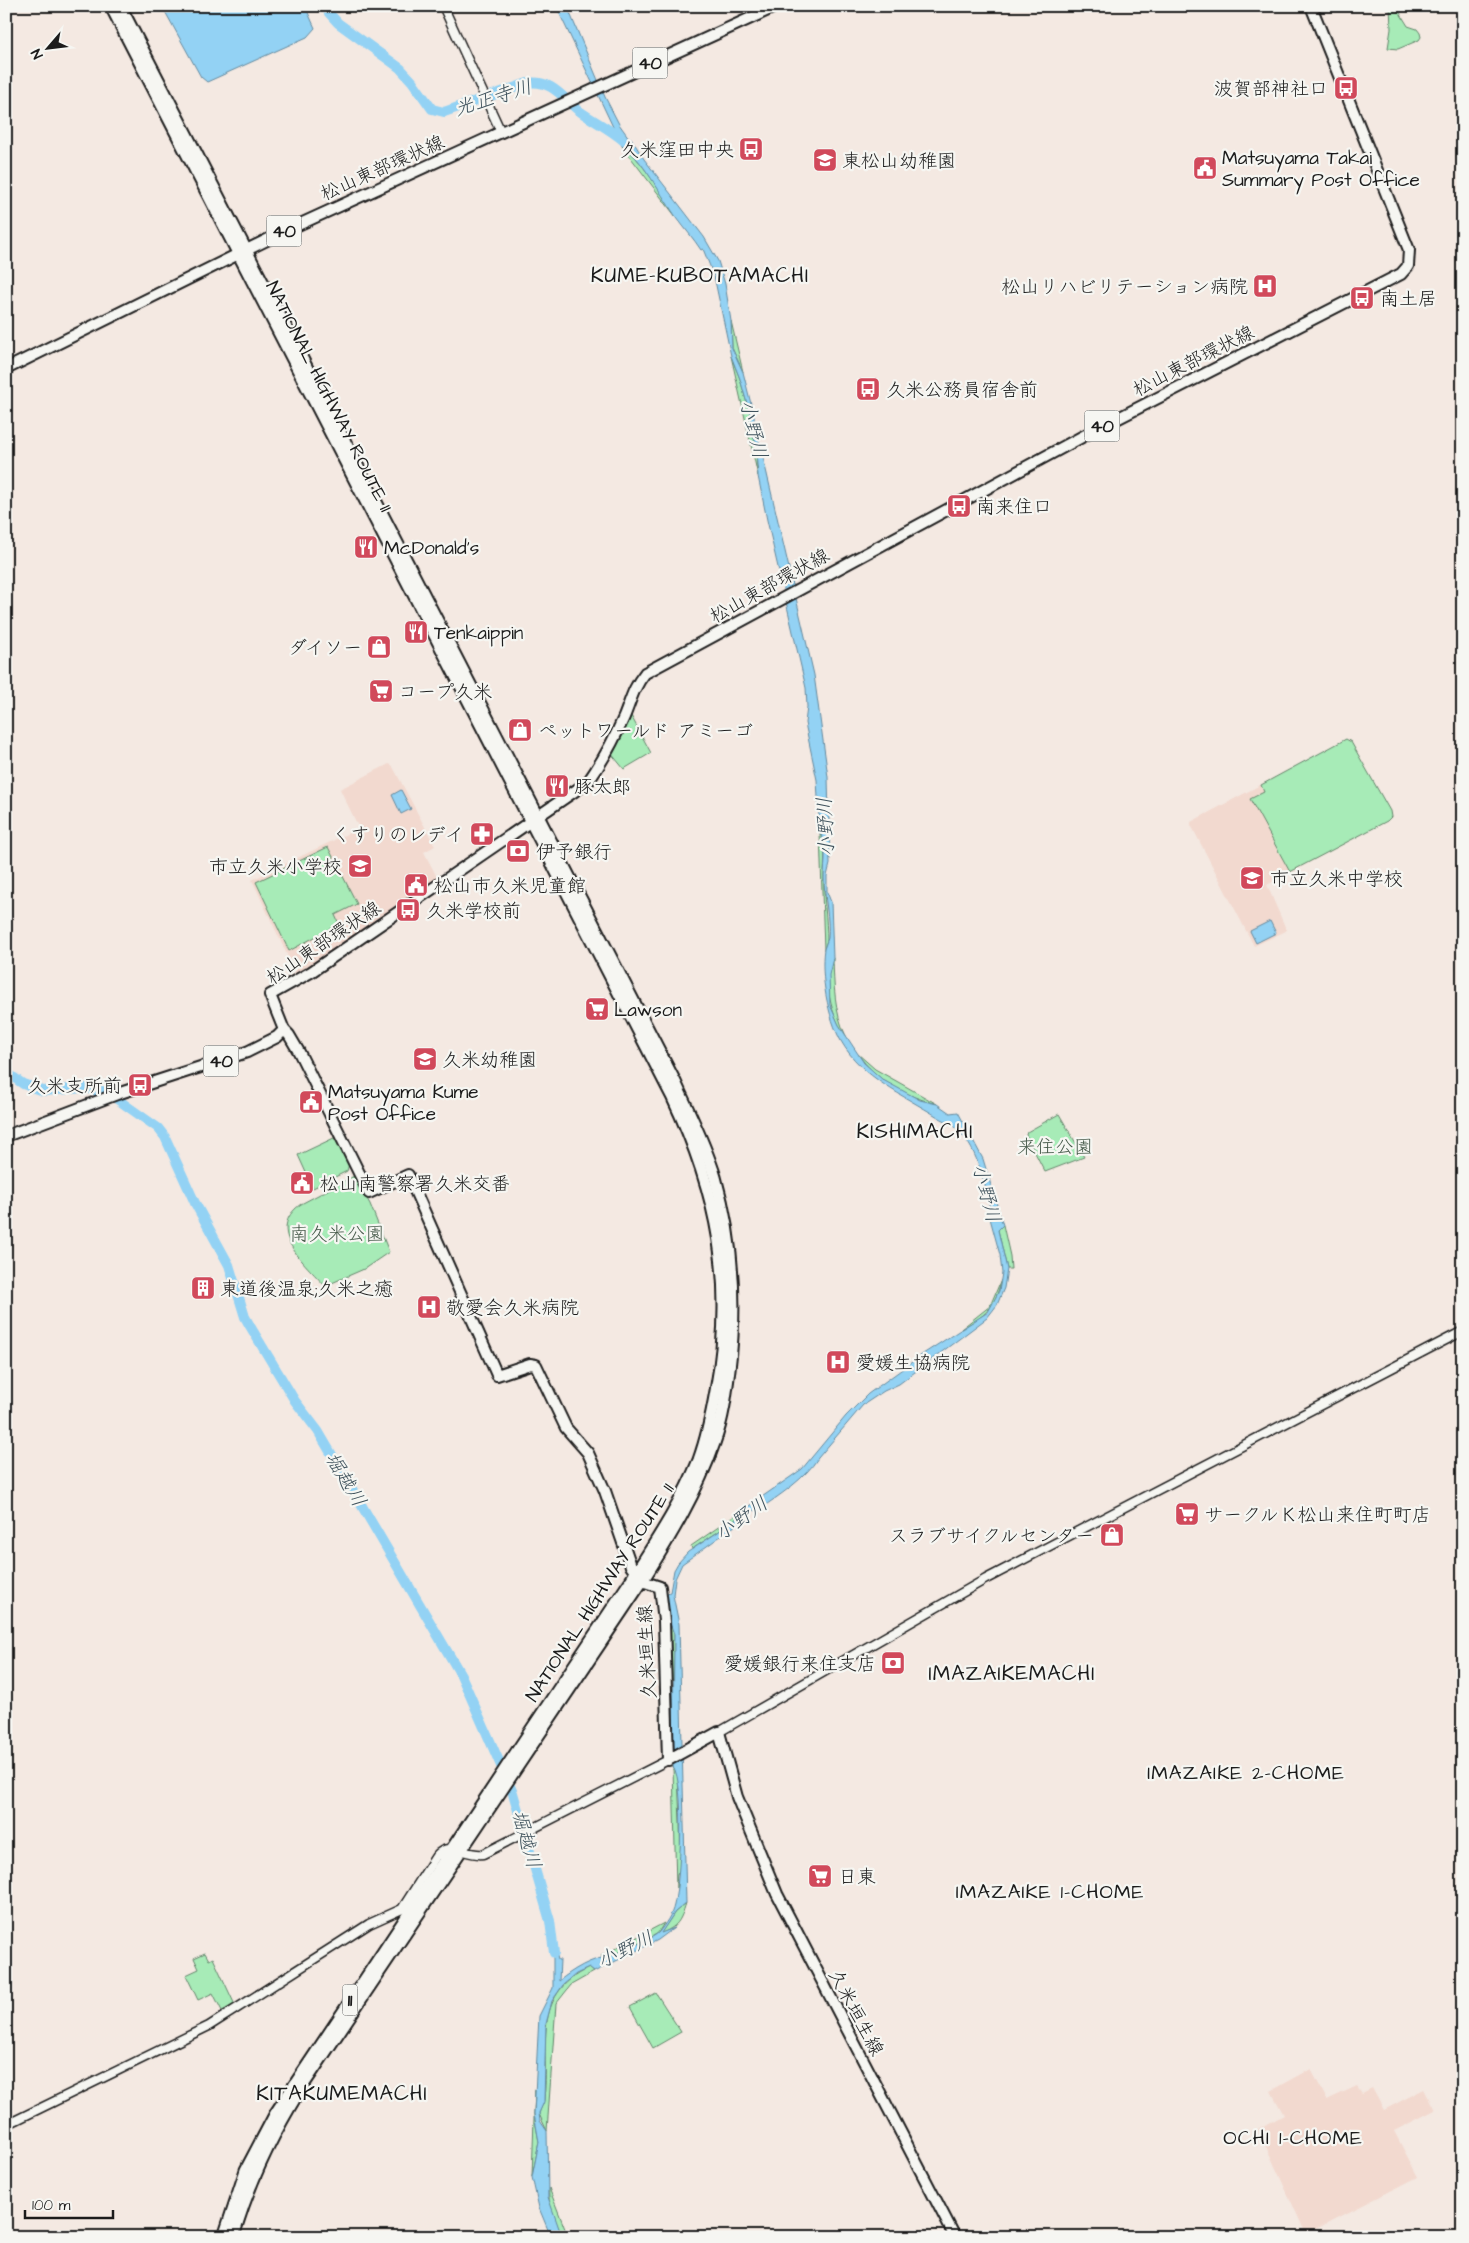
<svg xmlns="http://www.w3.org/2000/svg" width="1469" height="2243" font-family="'Architects Daughter','Klee One',sans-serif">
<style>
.built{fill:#f2d9cf}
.green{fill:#a7ebb7;stroke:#62846a}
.water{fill:#93d2f4;stroke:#63899e}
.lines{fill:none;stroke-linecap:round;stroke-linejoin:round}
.river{stroke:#93d2f4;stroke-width:10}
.minor-casing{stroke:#1c1c1c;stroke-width:11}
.major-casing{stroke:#1c1c1c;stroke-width:14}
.highway-casing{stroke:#1c1c1c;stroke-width:15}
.minor{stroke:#f6f6f2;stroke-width:8}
.major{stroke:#f6f6f2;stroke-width:10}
.highway{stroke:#f6f6f2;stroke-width:11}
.labels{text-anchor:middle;stroke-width:4.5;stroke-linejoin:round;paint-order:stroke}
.shield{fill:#f6f6f2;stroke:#5d5d5c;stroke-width:1}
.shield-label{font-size:18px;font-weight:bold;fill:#1c1c1c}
.poi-label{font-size:19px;fill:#1c1c1c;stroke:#f6f6f2;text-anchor:start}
.street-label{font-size:19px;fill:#1c1c1c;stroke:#f6f6f2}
.park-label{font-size:19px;fill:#465a4a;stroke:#f6f6f2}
.water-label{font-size:20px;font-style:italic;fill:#40535d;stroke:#f6f6f2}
.neighbourhood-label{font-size:20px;letter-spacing:1px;fill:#1c1c1c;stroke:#f6f6f2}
.quarter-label{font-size:21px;letter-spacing:1px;fill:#1c1c1c;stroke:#f6f6f2}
</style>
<rect width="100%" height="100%" fill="#f4e9e2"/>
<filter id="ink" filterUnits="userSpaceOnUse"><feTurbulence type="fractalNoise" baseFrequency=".02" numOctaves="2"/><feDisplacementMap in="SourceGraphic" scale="10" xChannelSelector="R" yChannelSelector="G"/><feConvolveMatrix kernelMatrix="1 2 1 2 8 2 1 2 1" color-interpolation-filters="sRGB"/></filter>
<g filter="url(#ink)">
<!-- built -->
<g class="built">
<path d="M1346,739L1351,742L1390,811L1391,817L1387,821L1267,885L1286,929V931L1254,946L1191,825V822Z"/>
<path d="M389,764L392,765L435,846L424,852L439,881L297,976L252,880L359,828L340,789Z"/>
<path d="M1311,2069L1327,2100L1357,2086L1362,2093L1372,2088L1384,2110L1424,2089L1435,2110L1394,2131L1418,2177L1306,2234L1258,2129L1284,2115L1271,2091Z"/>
</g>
<!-- green -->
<g class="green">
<path d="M1390,6H1402L1400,13L1408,26L1417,29L1420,33L1421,37L1419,40L1398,49L1388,48L1391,29Z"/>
<path d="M622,146C638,153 666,201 676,217Z"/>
<path d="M731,321L743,372L732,348Z"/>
<path d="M731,356L740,379L750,414V428L757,446L756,453L758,476Z"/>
<path d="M629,712L651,753L624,769L610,752Z"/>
<path d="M1346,739L1351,742L1390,811L1391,817L1387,821L1290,872L1250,799L1264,792L1261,785Z"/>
<path d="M820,833C827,845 824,862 824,876C823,896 827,920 827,940L824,950Z"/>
<path d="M328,847L357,904L335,915L339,924L289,951L256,882Z"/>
<path d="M833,958C834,985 834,1012 846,1036C832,1020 821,977 833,958Z"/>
<path d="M858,1054L875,1069L937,1104C907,1097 875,1080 858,1054Z"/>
<path d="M1059,1114L1084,1157L1045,1172L1026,1135L1027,1132Z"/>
<path d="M336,1137L349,1164L347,1171L313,1188L298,1155Z"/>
<path d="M354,1176L370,1204L389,1252L364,1269L325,1286C305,1263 264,1231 301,1204Z"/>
<path d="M1003,1225L1010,1256L1011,1269H1007L998,1230Z"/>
<path d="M1001,1280C995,1309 986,1315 961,1329L990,1306Z"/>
<path d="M746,1508L733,1522L692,1549L691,1546Z"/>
<path d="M670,1623L674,1634V1680H672Z"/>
<path d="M673,1766L678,1774L680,1823L681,1867L677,1875L676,1888Z"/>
<path d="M686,1903C680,1922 678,1926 660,1934L675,1912Z"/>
<path d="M664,1923L658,1933L648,1939L608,1957L601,1956Z"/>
<path d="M205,1953L209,1960L213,1958L235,2005L222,2011L213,1993L198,2000L186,1975L199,1969L194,1958Z"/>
<path d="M589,1968L594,1972L571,1985L556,2004L547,2131L539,2114C540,2109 543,2105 544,2100C550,2048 530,1995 589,1968Z"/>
<path d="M656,1993L681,2032L653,2048L630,2007Z"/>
<path d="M535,2089L534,2114L539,2142L532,2177Z"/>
<path d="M549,2188L567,2234H561C555,2220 547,2203 549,2188Z"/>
</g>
<!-- water -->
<g class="water">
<path d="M162,6H305L315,28L307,37L207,82L201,77Z"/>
<path d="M556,6H567L605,97L619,124L629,138H631L644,159L704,237L718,261L725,284L731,321L732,348L743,372L754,416L755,434L759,440L814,675L828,777L830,864L827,876V892L831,902L833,958L829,975L830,1005L839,1025L864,1063L883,1080L920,1100L937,1104L950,1113L958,1112L983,1159L1003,1225L998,1230L1007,1269L1004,1288L997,1305L987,1318L899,1384L884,1391L863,1405L818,1458C805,1479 780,1495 757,1511L752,1510L739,1523L682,1564L675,1579L673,1595L679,1624L686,1903L675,1912L661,1933L674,1928L658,1940L594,1972L589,1968L576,1974L563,1985L552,2001L546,2024L544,2102L539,2113L540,2121L547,2131L548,2197L561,2234H567L568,2237H551L539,2208L532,2177L539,2142L534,2114L539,2016L553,1988V1940L558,1960H560L559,1981C572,1970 592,1958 608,1957C619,1952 653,1939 659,1932C665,1924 672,1915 674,1905C680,1881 686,1786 673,1766L674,1634L670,1623L667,1593L670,1592L674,1570L678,1563L688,1552L733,1522L746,1508L802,1469L846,1416L868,1394L923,1354L988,1312L999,1291L1002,1273L1000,1255L988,1211L990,1208C984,1180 977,1146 954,1126C949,1122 943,1120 938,1117C903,1095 862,1078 841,1041C828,1018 820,975 824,949C825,945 827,942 828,938C830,918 824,898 824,878C824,863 828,846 820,833L817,780L805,723L807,707L806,688L767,520L758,476L756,453L757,446L750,428V414L740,379L731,356L714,276L703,249L701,250C694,239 685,229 677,218C664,201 640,154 622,146Z"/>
<path d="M401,790L411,809L401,814L392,795Z"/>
<path d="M1270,921L1276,933L1256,943L1250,931Z"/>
</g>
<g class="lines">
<!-- river -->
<g class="river">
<path d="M326,6L329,13L338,23L400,68L412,81L432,109L444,112L528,83C551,79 563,98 578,110C593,121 609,128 624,141"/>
<path d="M6,1072L23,1084L43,1091L84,1088L107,1092L158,1128L165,1137L195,1203L229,1265L245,1317L250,1326L295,1401L318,1431L461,1675L513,1793L550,1921L554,1953"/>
</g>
<defs>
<g id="minor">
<path d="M443,6L501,132"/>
<path d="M719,1732L986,1579L1463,1331"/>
<path d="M6,2125L209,2026L369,1924L402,1909L436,1856C450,1840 465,1856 483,1854L668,1760"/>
</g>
<g id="major">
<path d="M6,369L285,231L777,6"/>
<path d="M284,1030L289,1035L299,1052L369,1193L408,1175L497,1375L530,1364L536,1365L566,1428L588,1453L605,1491L631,1566L642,1581L660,1587L664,1621L668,1760L719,1732L737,1797L777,1894L955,2237"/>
<path d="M6,1136L117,1094L247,1052L277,1037L284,1030L270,995L311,972L588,782C602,762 614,740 624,717C631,700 633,688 645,673L1091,432L1401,274L1408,266L1409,250L1311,6"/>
</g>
<g id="highway">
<path d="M111,6L672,1096C718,1193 736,1284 716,1391C712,1414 707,1438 699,1460C683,1500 659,1537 636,1573L276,2113L246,2170L224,2237"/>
<path d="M120,6L675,1082C689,1113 705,1144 715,1177C733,1240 737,1304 729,1369C726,1394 723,1419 714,1443C697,1492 670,1537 642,1581L299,2091C270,2138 248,2184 233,2237"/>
</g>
</defs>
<!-- minor casing -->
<use href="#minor" class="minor-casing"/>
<!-- major casing -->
<use href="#major" class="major-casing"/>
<!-- highway casing -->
<use href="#highway" class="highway-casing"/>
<!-- minor -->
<use href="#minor" class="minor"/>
<!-- major -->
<use href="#major" class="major"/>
<!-- highway -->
<use href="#highway" class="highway"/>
</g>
</g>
<!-- icons -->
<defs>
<symbol id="bus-square" viewBox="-11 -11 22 22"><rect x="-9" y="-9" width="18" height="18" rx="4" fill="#d1495b" stroke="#f6f6f2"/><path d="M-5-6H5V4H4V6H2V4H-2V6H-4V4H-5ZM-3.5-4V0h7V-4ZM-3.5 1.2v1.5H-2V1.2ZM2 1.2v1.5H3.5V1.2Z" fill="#fff"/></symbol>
<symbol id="school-square" viewBox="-11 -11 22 22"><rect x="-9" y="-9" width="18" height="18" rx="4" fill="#d1495b" stroke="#f6f6f2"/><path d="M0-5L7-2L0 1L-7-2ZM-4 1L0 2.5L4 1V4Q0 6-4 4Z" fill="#fff"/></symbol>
<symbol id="civic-square" viewBox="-11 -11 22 22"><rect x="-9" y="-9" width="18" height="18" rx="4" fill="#d1495b" stroke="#f6f6f2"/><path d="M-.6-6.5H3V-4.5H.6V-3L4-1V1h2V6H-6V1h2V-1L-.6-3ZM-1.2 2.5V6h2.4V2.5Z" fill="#fff"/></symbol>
<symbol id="hospital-square" viewBox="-11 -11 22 22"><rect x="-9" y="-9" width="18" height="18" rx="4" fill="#d1495b" stroke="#f6f6f2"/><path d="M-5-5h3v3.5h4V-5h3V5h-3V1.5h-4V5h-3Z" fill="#fff"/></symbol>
<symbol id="restaurant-square" viewBox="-11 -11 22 22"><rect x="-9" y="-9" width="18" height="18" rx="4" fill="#d1495b" stroke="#f6f6f2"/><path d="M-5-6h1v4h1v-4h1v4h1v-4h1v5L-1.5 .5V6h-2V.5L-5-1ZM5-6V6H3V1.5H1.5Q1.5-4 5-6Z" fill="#fff"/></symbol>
<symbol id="shop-square" viewBox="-11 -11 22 22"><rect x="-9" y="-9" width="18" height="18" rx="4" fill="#d1495b" stroke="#f6f6f2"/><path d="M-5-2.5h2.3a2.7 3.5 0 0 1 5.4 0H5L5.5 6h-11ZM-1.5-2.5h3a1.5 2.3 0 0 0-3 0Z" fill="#fff"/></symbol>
<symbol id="supermarket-square" viewBox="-11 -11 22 22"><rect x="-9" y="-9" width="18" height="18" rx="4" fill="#d1495b" stroke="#f6f6f2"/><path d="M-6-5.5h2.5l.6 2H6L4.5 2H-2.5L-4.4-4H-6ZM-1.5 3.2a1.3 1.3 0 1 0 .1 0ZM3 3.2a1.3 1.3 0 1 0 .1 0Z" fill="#fff"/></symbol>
<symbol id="pharmacy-square" viewBox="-11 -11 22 22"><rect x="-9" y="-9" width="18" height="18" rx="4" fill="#d1495b" stroke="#f6f6f2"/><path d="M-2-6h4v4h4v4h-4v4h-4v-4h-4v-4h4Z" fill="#fff"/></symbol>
<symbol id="bank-square" viewBox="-11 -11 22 22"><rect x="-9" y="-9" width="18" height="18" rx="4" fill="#d1495b" stroke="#f6f6f2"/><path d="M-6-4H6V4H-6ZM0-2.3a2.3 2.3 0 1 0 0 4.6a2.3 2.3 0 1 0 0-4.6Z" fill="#fff"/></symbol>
<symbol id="building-square" viewBox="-11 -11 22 22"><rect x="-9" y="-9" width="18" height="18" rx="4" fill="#d1495b" stroke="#f6f6f2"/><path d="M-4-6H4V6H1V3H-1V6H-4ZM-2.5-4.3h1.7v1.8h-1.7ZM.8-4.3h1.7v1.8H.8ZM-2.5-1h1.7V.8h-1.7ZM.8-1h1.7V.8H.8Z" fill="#fff"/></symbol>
</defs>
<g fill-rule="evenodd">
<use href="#bus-square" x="1332" y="74" width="28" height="28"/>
<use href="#bus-square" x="737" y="135" width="28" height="28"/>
<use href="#school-square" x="811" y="146" width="28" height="28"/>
<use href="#civic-square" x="1191" y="154" width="28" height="28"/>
<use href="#hospital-square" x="1251" y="272" width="28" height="28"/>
<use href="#bus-square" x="1348" y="284" width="28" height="28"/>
<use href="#bus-square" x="854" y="375" width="28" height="28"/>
<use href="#bus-square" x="945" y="492" width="28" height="28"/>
<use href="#restaurant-square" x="352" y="533" width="28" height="28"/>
<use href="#restaurant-square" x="402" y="618" width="28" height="28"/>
<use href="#shop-square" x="365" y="633" width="28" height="28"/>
<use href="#supermarket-square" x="367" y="677" width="28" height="28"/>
<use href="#shop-square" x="506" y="716" width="28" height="28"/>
<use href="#restaurant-square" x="543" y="772" width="28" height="28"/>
<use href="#pharmacy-square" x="468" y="820" width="28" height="28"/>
<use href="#bank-square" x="504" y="837" width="28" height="28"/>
<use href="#school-square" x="346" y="852" width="28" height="28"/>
<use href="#school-square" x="1238" y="864" width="28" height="28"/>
<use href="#civic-square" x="402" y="871" width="28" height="28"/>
<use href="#bus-square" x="394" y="896" width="28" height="28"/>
<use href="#supermarket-square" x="583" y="995" width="28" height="28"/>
<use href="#school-square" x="411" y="1045" width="28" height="28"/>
<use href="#bus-square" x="126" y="1071" width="28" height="28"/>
<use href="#civic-square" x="297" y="1088" width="28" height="28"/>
<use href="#civic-square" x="288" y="1169" width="28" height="28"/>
<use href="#building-square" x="189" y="1274" width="28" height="28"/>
<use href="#hospital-square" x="415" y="1293" width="28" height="28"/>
<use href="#hospital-square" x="824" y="1348" width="28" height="28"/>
<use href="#supermarket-square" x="1173" y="1500" width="28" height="28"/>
<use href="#shop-square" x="1098" y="1521" width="28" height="28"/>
<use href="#bank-square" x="879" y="1649" width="28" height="28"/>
<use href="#supermarket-square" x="806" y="1862" width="28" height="28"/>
</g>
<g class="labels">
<!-- shield labels -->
<g class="shield">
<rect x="632.5" y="47.5" width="35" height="31" rx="4"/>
<rect x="266.5" y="215.5" width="35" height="31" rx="4"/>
<rect x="1084.5" y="410.5" width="35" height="31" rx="4"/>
<rect x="203.5" y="1045.5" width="35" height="31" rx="4"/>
<rect x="342.5" y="1984.5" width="15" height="31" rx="4"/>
</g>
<g class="shield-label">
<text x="650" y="69">40</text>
<text x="284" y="237">40</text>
<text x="1102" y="432">40</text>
<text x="221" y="1067">40</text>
<text x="350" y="2006">11</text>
</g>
<!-- poi labels -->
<g class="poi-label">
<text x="1328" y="95" text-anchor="end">波賀部神社口</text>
<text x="734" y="156" text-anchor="end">久米窪田中央</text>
<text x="1222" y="164">Matsuyama Takai<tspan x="1222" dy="22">Summary Post Office</tspan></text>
<text x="842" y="167">東松山幼稚園</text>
<text x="1248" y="293" text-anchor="end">松山リハビリテーション病院</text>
<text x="1380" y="305">南土居</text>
<text x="886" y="396">久米公務員宿舎前</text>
<text x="976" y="513">南来住口</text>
<text x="384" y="554">McDonald's</text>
<text x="434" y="639">Tenkaippin</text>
<text x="362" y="654" text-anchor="end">ダイソー</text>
<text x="398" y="698">コープ久米</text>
<text x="538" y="737">ペットワールド アミーゴ</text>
<text x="574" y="793">豚太郎</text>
<text x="464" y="841" text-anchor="end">くすりのレデイ</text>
<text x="536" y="858">伊予銀行</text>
<text x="342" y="873" text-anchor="end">市立久米小学校</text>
<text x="1270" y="885">市立久米中学校</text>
<text x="434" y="892">松山市久米児童館</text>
<text x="426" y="917">久米学校前</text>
<text x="614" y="1016">Lawson</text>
<text x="442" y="1066">久米幼稚園</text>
<text x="122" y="1092" text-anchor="end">久米支所前</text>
<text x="328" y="1098">Matsuyama Kume<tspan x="328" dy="22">Post Office</tspan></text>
<text x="320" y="1190">松山南警察署久米交番</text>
<text x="220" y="1295">東道後温泉;久米之癒</text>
<text x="446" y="1314">敬愛会久米病院</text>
<text x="856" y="1369">愛媛生協病院</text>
<text x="1204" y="1521">サークルＫ松山来住町町店</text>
<text x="1094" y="1542" text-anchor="end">スラブサイクルセンター</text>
<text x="876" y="1670" text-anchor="end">愛媛銀行来住支店</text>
<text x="838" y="1883">日東</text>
</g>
<!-- street labels -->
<g class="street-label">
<text transform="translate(382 167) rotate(-24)" y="7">松山東部環状線</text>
<text transform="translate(1193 360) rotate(-27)" y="7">松山東部環状線</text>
<text transform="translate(330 396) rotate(63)" y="7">NATIONAL HIGHWAY ROUTE 11</text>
<text transform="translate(769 585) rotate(-29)" y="7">松山東部環状線</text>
<text transform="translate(323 942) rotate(-34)" y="7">松山東部環状線</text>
<text transform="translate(599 1592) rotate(-57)" y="7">NATIONAL HIGHWAY ROUTE 11</text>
<text transform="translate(646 1652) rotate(-93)" y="7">久米垣生線</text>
<text transform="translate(857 2012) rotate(62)" y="7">久米垣生線</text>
</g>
<!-- park labels -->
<g class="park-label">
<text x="1055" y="1153">来住公園</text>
<text x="337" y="1240">南久米公園</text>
</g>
<!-- water labels -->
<g class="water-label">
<text transform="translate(493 97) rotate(-17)" y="7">光正寺川</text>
<text transform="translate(754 429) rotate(76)" y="7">小野川</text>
<text transform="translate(825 827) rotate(-93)" y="7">小野川</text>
<text transform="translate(987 1193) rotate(75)" y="7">小野川</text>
<text transform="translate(346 1479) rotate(59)" y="7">堀越川</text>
<text transform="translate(741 1518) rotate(-36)" y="7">小野川</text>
<text transform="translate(527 1839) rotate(74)" y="7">堀越川</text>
<text transform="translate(625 1949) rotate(-26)" y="7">小野川</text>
</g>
<!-- neighbourhood labels -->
<g class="neighbourhood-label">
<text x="1246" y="1779">IMAZAIKE 2-CHOME</text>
<text x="1050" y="1898">IMAZAIKE 1-CHOME</text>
<text x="1293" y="2144">OCHI 1-CHOME</text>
</g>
<!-- quarter labels -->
<g class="quarter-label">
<text x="700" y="282">KUME-KUBOTAMACHI</text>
<text x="915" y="1138">KISHIMACHI</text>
<text x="1012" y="1680">IMAZAIKEMACHI</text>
<text x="342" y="2100">KITAKUMEMACHI</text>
</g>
</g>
<!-- margin -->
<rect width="1469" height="2243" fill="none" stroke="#f6f6f2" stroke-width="25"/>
<rect x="12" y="12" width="1444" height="2218" fill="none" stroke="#1c1c1c" stroke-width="2" filter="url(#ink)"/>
<!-- north arrow -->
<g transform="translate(48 48) rotate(242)" stroke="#f6f6f2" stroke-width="4" paint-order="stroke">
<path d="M0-4L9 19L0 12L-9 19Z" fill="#1c1c1c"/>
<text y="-8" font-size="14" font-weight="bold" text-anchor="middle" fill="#1c1c1c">N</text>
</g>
<!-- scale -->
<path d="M25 2210v8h88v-8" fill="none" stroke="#1c1c1c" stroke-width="2.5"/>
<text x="32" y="2210" font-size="15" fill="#1c1c1c" stroke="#f6f6f2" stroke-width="4" paint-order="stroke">100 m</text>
</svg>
